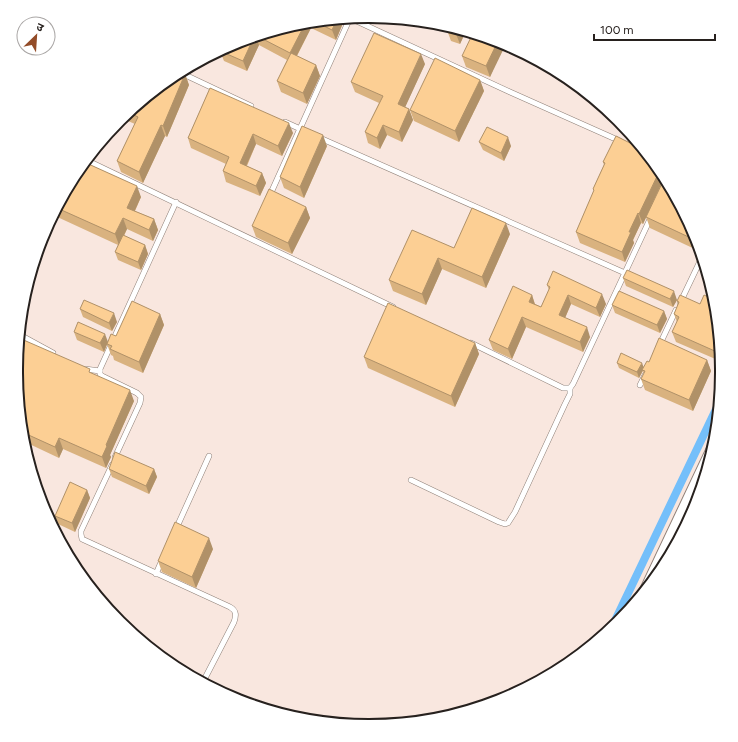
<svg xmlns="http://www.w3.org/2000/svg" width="738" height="742" font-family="Figtree,'Noto Sans Devanagari',sans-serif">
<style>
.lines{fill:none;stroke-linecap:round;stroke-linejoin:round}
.canal{stroke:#74bffa;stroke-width:8}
.lane-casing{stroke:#8f8078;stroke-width:6}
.street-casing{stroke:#8f8078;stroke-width:12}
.lane{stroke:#fff;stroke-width:5}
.street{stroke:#fff;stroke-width:10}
.wall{fill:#d9b27f}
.shaded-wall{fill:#b09168}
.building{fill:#fccf94;stroke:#b09168}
.rim{fill:none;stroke:#27211e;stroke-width:2}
</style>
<rect width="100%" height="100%" fill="#f9e7df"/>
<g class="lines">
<!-- canal -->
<path class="canal" d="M611,629L719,403"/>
<defs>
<g id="lane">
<path d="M350,18L510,92L620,141"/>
<path d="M179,72L251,106"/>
<path d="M285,122L307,132"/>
<path d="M320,138L625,273"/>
<path d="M86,160L393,307"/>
<path d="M270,195L350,18"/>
<path d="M680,303L702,257"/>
<path d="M20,335L53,353"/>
<path d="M471,343L563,388H570L573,384L651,217"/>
<path d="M660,344L676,310"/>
<path d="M85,369L100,371"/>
<path d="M640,385L645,375"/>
<path d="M115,457L140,403L141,397L137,393L102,376L100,374V369L176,202"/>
<path d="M112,465L81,531V534L82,539L230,607C237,611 236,616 234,622L203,682"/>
<path d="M411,480L499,522L505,524L508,523L515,512L565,404L570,394V388"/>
<path d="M176,529L209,456"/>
<path d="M156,574L162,560"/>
</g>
<path id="street" d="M645,590L715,442"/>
</defs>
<!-- lane casing -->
<use href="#lane" class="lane-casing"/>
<!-- street casing -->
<use href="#street" class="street-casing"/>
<!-- lane -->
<use href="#lane" class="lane"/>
<!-- street -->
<use href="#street" class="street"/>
</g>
<!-- wall -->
<g class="wall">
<path d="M342,19L343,23L336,40L311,28L297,56L316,65L320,76L307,104L281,92L277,81L287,60L259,45L247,71L224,61L220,51L234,43L300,23Z"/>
<path d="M447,30L466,31L460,44L451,41Z"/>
<path d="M504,43L490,77L466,67L462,56Z"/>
<path d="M425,64L405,107L409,109L413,120L402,142L387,135L380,149L368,143L365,132L379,103L355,92L351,82Z"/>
<path d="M185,74L189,85L167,137L165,136L143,183L121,172L117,161L135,124L121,118L173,76Z"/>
<path d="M480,80L484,91L459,142L414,121L410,110Z"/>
<path d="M210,88L293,133L282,156L256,144L247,166L262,173L266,183L260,196L226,182L223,171L226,164L191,148L188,138Z"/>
<path d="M616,136L644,150L662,173L695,234L700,249L699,251L650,228L646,217L664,180L643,224L641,223L633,240L634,243L625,262L580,243L576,232L594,191L593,189L604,165L603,162Z"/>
<path d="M479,142L511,146L504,161L483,150Z"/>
<path d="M327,146L304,198L284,188L280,177Z"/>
<path d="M75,173L141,197L135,211L154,219L158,230L153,241L127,229L124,236L145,245L148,254L141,270L118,260L115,252L118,245L53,215Z"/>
<path d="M306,207L310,218L292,254L256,237L252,226Z"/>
<path d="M510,234L486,288L442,269L426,305L393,291L389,280L454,248Z"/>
<path d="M623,278L677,300L673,307L626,286Z"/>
<path d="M547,285L606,304L600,317L571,304L565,318L590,337L583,352L526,327L512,359L493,350L489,340L532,295L535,304L541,307L549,290Z"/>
<path d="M715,300L721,360L720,361L676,342L672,332L677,322L674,314L678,304L677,301L700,304Z"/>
<path d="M612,305L664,311L667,319L660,333L615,313Z"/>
<path d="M80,309L117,322L112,331L83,317Z"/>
<path d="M160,314L164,325L143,373L114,360L113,356L111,355L107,344L104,352L77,340L74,332L108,342L116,336Z"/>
<path d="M475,343L479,354L455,407L368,368L364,357Z"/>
<path d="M707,360L711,371L693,411L645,390L641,379L644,374L643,371L639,378L619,368L617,363L643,368L649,362Z"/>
<path d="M16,373H91L134,401L110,455L111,457L106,468L63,449L59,458L23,441Z"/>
<path d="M109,469H154L157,477L149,494L112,477Z"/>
<path d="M87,490L90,498L75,532L58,524L55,516Z"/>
<path d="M213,549L196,588L162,572L158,561Z"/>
</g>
<!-- shaded-wall -->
<g class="shaded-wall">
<path d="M337,19H342L343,23L336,40L332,30Z"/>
<path d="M306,22H309L311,28L293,63L290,53Z"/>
<path d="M458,29L466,31L460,44L456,34Z"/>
<path d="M255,36L259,45L247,71L243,61L254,37Z"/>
<path d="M498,41L506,44L490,77L486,66Z"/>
<path d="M421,54L425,64L402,114L398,104Z"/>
<path d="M316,65L320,76L307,104L303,93Z"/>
<path d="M185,74L189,85L167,137L163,126Z"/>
<path d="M480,80L484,91L459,142L455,131Z"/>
<path d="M409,109L413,120L402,142L399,132Z"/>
<path d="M289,123L293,133L282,156L278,146Z"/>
<path d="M161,125L165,136L143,183L139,172Z"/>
<path d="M383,125L387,135L380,149L377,138Z"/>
<path d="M253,134L256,144L243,173L240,163Z"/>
<path d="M323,135L327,146L304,198L300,187Z"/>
<path d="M508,137L511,146L504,161L501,153Z"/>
<path d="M660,170L666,179L663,180L643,224L639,214Z"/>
<path d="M262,173L266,183L260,196L256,186Z"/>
<path d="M137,186L141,197L131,219L127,208Z"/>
<path d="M306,207L310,218L292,254L288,243Z"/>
<path d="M638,213L641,223L633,240L634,243L625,262L622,252L629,232Z"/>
<path d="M123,218L127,229L119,245L115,234Z"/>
<path d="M154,219L158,230L153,241L149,230Z"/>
<path d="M506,223L510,234L486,288L482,277Z"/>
<path d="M696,237L700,249L699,251L695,240Z"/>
<path d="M145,245L148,254L141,270L138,262Z"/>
<path d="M438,258L442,269L426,305L422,294Z"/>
<path d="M674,291L677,300L673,307L670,299Z"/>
<path d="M602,294L606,304L600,317L596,308Z"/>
<path d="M532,295L535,305L529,302Z"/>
<path d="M568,295L571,304L562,325L559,315Z"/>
<path d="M664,311L667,319L660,333L657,325Z"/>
<path d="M114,313L117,322L112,331L109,323Z"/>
<path d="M160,314L164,325L143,373L139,362Z"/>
<path d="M522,317L526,327L512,359L508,349Z"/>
<path d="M587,327L590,337L583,352L580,342Z"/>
<path d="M105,334L108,342L104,352L100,343Z"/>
<path d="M475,343L479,354L455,407L451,396Z"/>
<path d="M720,346L721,360L720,361L717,352Z"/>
<path d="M707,360L711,371L693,411L689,400Z"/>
<path d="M642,363L644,368L639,378L637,372Z"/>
<path d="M130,390L134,401L110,455L111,457L106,468L102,457L106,445Z"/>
<path d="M59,438L63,449L59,458L55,447Z"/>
<path d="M154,469L157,477L149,494L146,486Z"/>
<path d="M87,490L90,498L75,532L72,523Z"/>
<path d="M209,538L213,549L196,588L192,577Z"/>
</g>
<!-- building -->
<g class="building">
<path d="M337,19L332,30L314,21Z"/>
<path d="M306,22L290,53L257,36L300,23Z"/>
<path d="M449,26L458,29L456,34L447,30Z"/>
<path d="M374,33L421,54L398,104L409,109L399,132L383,125L377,138L365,132L383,96L351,82Z"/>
<path d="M473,33L498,41L486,66L462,56Z"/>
<path d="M254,37L243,61L220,51L234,43Z"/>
<path d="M291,53L316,65L303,93L277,81Z"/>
<path d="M435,58L480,80L455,131L410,110Z"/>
<path d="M180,72L185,74L163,126L161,125L139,172L117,161L138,117L128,112L173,76Z"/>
<path d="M210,88L289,123L278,146L253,134L240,163L262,173L256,186L223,171L229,157L188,138Z"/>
<path d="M302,126L323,135L300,187L280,177Z"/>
<path d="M487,127L508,137L501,153L479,142Z"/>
<path d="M616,136L644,150L660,170L639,214L638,213L629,232H631L622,252L576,232L594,190L593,189L605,163L603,162Z"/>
<path d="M84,162L137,186L127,208L154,219L149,230L123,218L115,234L57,208L75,173Z"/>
<path d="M665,177L695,234L696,237L695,240L646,217Z"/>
<path d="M269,189L306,207L288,243L252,226Z"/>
<path d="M472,208L506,223L482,277L438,258L422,294L389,280L412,230L454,248Z"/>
<path d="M123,235L145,245L138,262L115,252Z"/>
<path d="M627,270L674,291L670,299L623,278Z"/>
<path d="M553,271L602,294L596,308L568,295L559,315L587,327L580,342L522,317L508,349L489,340L513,286L532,295L529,302L541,307L550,287L547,285Z"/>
<path d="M619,291L664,311L657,325L612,305Z"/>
<path d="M680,295L700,304L704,295L715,300L720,346L717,352L672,332L679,317L674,314L679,302L677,301Z"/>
<path d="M84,300L114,313L109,323L80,309Z"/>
<path d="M132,301L160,314L139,362L110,349L112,346L107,344L111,334L116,336Z"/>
<path d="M388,303L475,343L451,396L364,357Z"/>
<path d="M78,322L105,334L100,343L74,332Z"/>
<path d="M19,338L90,369L89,372L130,390L106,445L107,446L102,457L59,438L55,447L22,432L16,373Z"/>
<path d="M659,338L707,360L689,400L641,379L645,371L642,370L647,361L649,362Z"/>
<path d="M621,353L642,363L637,372L617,363Z"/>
<path d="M115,452L154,469L146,486L109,469Z"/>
<path d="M70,482L87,490L72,523L55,516Z"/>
<path d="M175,522L209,538L192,577L158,561Z"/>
</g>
<!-- crop -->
<path d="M0 0H738V742H0ZM369 23H369A346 346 0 0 1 715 369V373A346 346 0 0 1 369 719H369A346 346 0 0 1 23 373V369A346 346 0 0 1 369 23Z" fill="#fff" fill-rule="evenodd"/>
<path class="rim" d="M369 23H369A346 346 0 0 1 715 369V373A346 346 0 0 1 369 719H369A346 346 0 0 1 23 373V369A346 346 0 0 1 369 23Z"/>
<!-- north arrow -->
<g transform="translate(36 36) rotate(25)"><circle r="19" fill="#ffffff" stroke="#a9a6a5"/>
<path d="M0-3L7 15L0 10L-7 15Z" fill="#934c28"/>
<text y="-6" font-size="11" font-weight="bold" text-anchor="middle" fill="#27211e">उ</text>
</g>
<!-- scale -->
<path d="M594 34v6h121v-6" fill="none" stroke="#27211e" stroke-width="2"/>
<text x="600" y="34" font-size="12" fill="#27211e" stroke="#ffffff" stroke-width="3" paint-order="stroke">100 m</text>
</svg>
